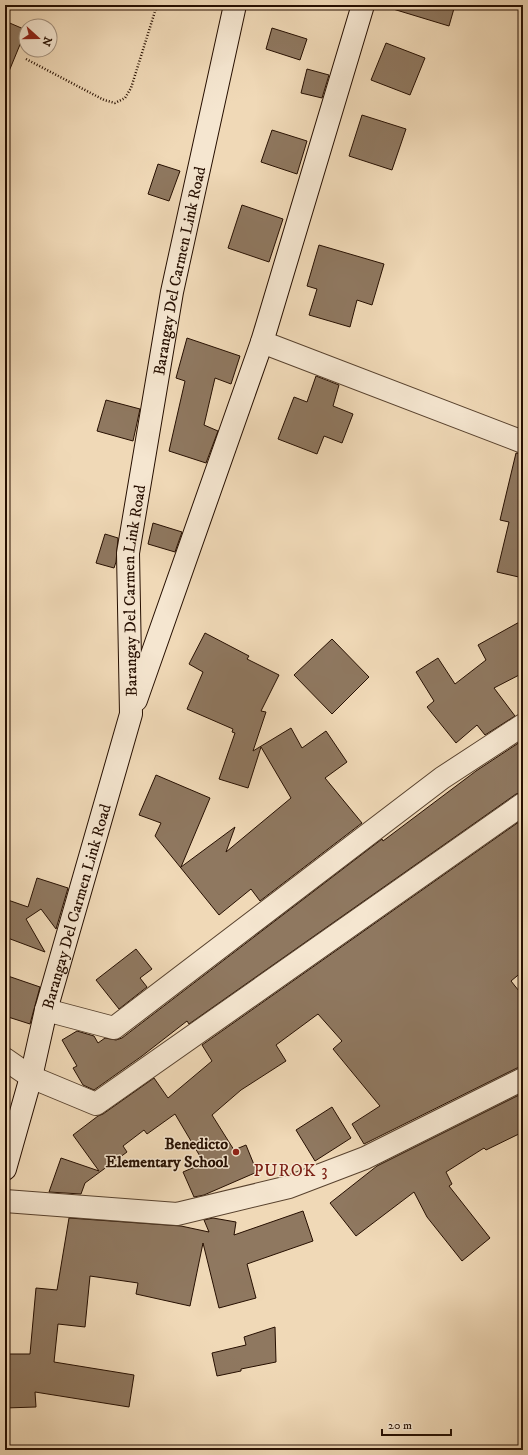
<svg xmlns="http://www.w3.org/2000/svg" width="528" height="1455" font-family="'IM FELL DW Pica',serif">
<style>
.building{fill:#8f7860;stroke:#260f01}
.lines{fill:none;stroke-linecap:round;stroke-linejoin:round}
.street-casing{stroke:#58422e;stroke-width:24}
.secondary-casing{stroke:#260f01;stroke-width:24}
.path{stroke:#260f01;stroke-width:2.5;stroke-dasharray:1 2;stroke-linecap:butt}
.street{stroke:#f5e6d0;stroke-width:22}
.secondary{stroke:#f5e6d0;stroke-width:22}
.poi-dot{fill:#8f2418;stroke:#f5e6d0;stroke-width:1.5}
.labels{text-anchor:middle;stroke-width:3;stroke-linejoin:round;paint-order:stroke}
.street-label{font-size:16px;fill:#260f01;stroke:#f5e6d0}
.poi-label{font-size:16px;font-weight:bold;fill:#260f01;stroke:#f5e6d0;text-anchor:end}
.neighbourhood-label{font-size:17px;letter-spacing:1px;fill:#7a1f14;stroke:#f5e6d0}
</style>
<rect width="100%" height="100%" fill="#f0d9b7"/>
<filter id="stains"><feTurbulence type="fractalNoise" baseFrequency=".005" numOctaves="4"/><feColorMatrix values="0 0 0 0 .2 0 0 0 0 .09 0 0 0 0 .02 0 0 0 .5 -.17"/></filter>
<radialGradient id="worn" r=".72"><stop offset=".6" stop-color="#630" stop-opacity="0"/><stop offset="1" stop-color="#630" stop-opacity=".3"/></radialGradient>
<!-- building -->
<g class="building">
<path d="M394,5H455L449,26L393,9Z"/>
<path d="M5,21L26,30L5,81Z"/>
<path d="M272,28L307,39L300,60L266,49Z"/>
<path d="M386,43L425,58L410,95L371,80Z"/>
<path d="M307,69L329,75L322,98L301,93Z"/>
<path d="M362,115L406,129L392,170L349,156Z"/>
<path d="M272,130L307,141L297,174L261,162Z"/>
<path d="M158,164L180,171L169,201L148,194Z"/>
<path d="M242,205L283,219L269,262L228,248Z"/>
<path d="M319,245L384,264L372,305L357,300L350,327L309,315L317,289L307,286Z"/>
<path d="M187,338L240,356L231,384L215,378L204,425L218,431L206,463L169,451L185,381L176,378Z"/>
<path d="M316,376L339,385L333,406L353,414L342,443L324,436L317,454L278,439L294,397L307,402Z"/>
<path d="M106,400L140,409L133,441L97,431Z"/>
<path d="M516,453L523,454V578L497,572L509,522L500,520Z"/>
<path d="M153,523L182,532L175,552L148,544Z"/>
<path d="M105,534L118,538L116,562L114,568L96,563Z"/>
<path d="M523,620V673L494,688L515,716L485,735L477,725L456,743L427,707L434,701L416,672L438,658L455,684L486,660L478,645Z"/>
<path d="M205,633L249,656L247,659L279,675L261,711L266,712L253,751L291,728L302,748L326,731L347,762L325,778L362,823L260,901L251,889L219,915L155,836L161,823L139,815L156,775L210,798L181,867L235,827L226,852L291,798L261,747L248,788L219,779L235,733L232,732L233,729L187,709L203,672L189,664Z"/>
<path d="M332,639L369,677L332,714L294,675Z"/>
<path d="M523,740V792L516,794L189,1024L187,1021L142,1056L94,1090L83,1085L73,1068L77,1066L62,1040L77,1031L94,1036L98,1043L105,1038L116,1040L122,1038L382,839L383,841L476,771Z"/>
<path d="M523,819V971L511,981L523,996V1067L517,1068L364,1144L352,1124L380,1106L333,1049L342,1041L318,1014L276,1045L286,1061L241,1090L212,1115L234,1150L246,1145L257,1172L204,1195L194,1197L183,1172L204,1163L175,1114L147,1134L144,1130L123,1146L127,1152L85,1183L81,1194L49,1192L61,1158L99,1171L73,1135L98,1116L103,1114L154,1078L168,1098L212,1061L202,1045Z"/>
<path d="M37,878L68,888L56,929L41,909L26,919L45,952L5,937V899L28,907Z"/>
<path d="M136,949L152,969L140,978L147,987L119,1009L96,980Z"/>
<path d="M5,975L40,987L30,1024L5,1016Z"/>
<path d="M523,1093V1132L486,1150L484,1148L446,1172L452,1184L449,1186L490,1238L462,1261L427,1217L414,1192L356,1236L330,1203L377,1166Z"/>
<path d="M332,1107L351,1138L315,1161L296,1130Z"/>
<path d="M303,1211L313,1241L247,1264L256,1298L219,1308L203,1243L190,1306L136,1294L138,1283L90,1276L85,1327L58,1324L54,1362L134,1375L129,1407L35,1392L36,1407L5,1408V1354H30L36,1288L57,1290L69,1218L181,1226L209,1232L204,1220L213,1218L236,1222L234,1235Z"/>
<path d="M275,1327L276,1362L241,1369V1371L217,1376L212,1353L246,1345L244,1337Z"/>
</g>
<g class="lines">
<defs>
<g id="street">
<path d="M262,342L523,442"/>
<path d="M46,1010L114,1028L442,778L523,725"/>
<path d="M5,1059L31,1077L96,1104L523,804"/>
<path d="M5,1201L177,1214L289,1187L365,1158L523,1079"/>
</g>
<g id="secondary">
<path d="M136,700L262,342L363,5"/>
<path id="s1" d="M5,1169L31,1077L46,1010L131,714L128,553L172,292L235,5"/>
</g>
</defs>
<!-- street casing -->
<use href="#street" class="street-casing"/>
<!-- secondary casing -->
<use href="#secondary" class="secondary-casing"/>
<!-- path -->
<path class="path" d="M26,59L104,100L115,103L125,98L131,88L157,5"/>
<!-- street -->
<use href="#street" class="street"/>
<!-- secondary -->
<use href="#secondary" class="secondary"/>
</g>
<!-- markers -->
<circle class="poi-dot" cx="236" cy="1152" r="4"/>
<g class="labels">
<!-- street labels -->
<g class="street-label">
<text dy="6" stroke="none"><textPath href="#s1" startOffset="920">Barangay Del Carmen Link Road</textPath></text>
<text dy="6" stroke="none"><textPath href="#s1" startOffset="596">Barangay Del Carmen Link Road</textPath></text>
<text dy="6" stroke="none"><textPath href="#s1" startOffset="272">Barangay Del Carmen Link Road</textPath></text>
</g>
<!-- poi labels -->
<g class="poi-label">
<text x="228" y="1149">Benedicto<tspan x="228" dy="18">Elementary School</tspan></text>
</g>
<!-- neighbourhood labels -->
<g class="neighbourhood-label">
<text x="291" y="1176">PUROK 3</text>
</g>
</g>
<!-- margin -->
<rect width="528" height="1455" fill="none" stroke="#f0d9b7" stroke-width="20"/>
<rect x="6" y="6" width="516" height="1443" fill="none" stroke="#260f01" stroke-width="2"/>
<rect x="10" y="10" width="508" height="1435" fill="none" stroke="#260f01"/>
<!-- north arrow -->
<g transform="translate(38 38) rotate(111)"><circle r="19" fill="#f5e6d0" stroke="#a2907d"/>
<path d="M0-3L7 15L0 10L-7 15Z" fill="#8f2418"/>
<text y="-6" font-size="11" font-weight="bold" text-anchor="middle" fill="#260f01">N</text>
</g>
<!-- scale -->
<path d="M382 1429v6h69v-6" fill="none" stroke="#260f01" stroke-width="2"/>
<text x="388" y="1429" font-size="12" fill="#260f01" stroke="#f5e6d0" stroke-width="3" paint-order="stroke">20 m</text>
<rect width="100%" height="100%" filter="url(#stains)"/>
<rect width="100%" height="100%" fill="url(#worn)"/>
</svg>
